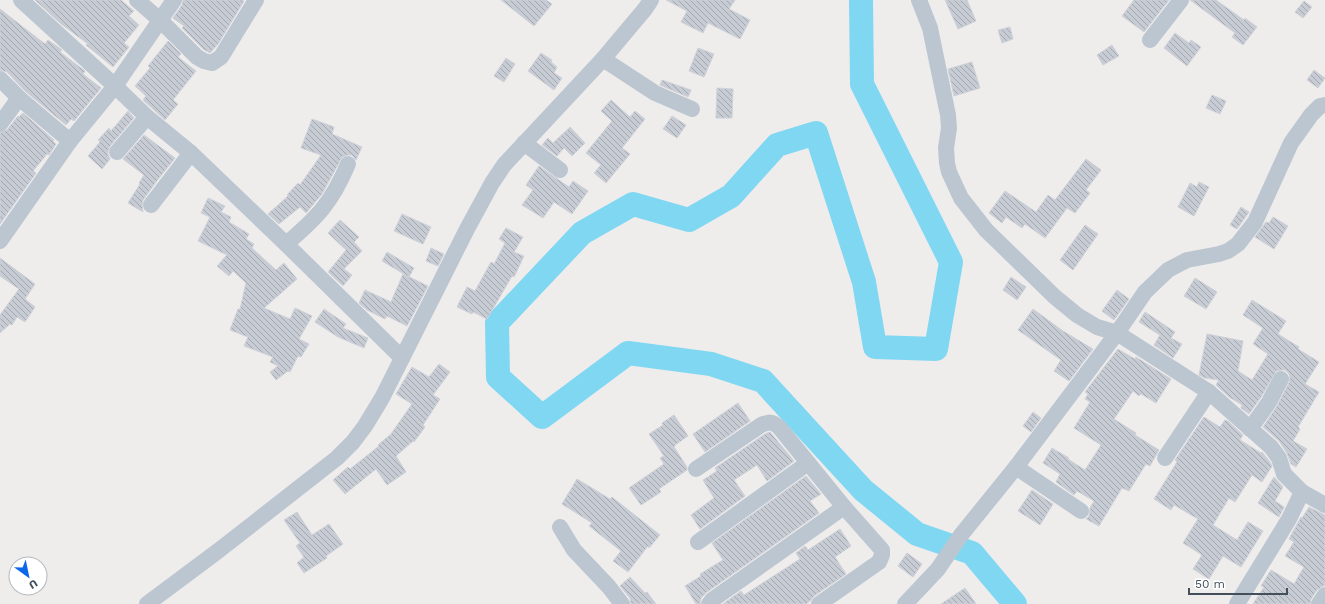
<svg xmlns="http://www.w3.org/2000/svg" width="1325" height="604" font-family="'Work Sans',sans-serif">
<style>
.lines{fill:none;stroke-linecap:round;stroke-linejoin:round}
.river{stroke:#7fd7f2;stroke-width:24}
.building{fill:url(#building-back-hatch);stroke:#cfd2d9}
.minor{stroke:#bbc6d0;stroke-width:16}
</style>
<defs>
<pattern id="building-back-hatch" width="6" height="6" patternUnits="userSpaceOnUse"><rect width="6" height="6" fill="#c7cbd3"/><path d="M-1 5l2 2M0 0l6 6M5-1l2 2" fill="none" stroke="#a3a7ae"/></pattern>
</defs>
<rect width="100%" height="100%" fill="#efecec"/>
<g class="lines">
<!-- river -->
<path class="river" d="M861,0L862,84L951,262L936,349L875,347L864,282L816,133L777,145L731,196L689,220L633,204L582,233L497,323L498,377L542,417L628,353L711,364L763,381L863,490L917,534L972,553L1015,604"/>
</g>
<!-- building -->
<g class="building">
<path d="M35,0H121L134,11L129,16L139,25L124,43L129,47L113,67L86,45L88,44L61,24Z"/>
<path d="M183,0H243L244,1L218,44L210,53L203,49L182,28L184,26L173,18L182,5Z"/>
<path d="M501,0H546L552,4L534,26Z"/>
<path d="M666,0H735L729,9L750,20L740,39L708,23L703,33L681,22L687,11Z"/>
<path d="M945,0H967L976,21L958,29Z"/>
<path d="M1134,0H1169L1144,32L1122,16Z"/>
<path d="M1190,0H1216L1244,20L1245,18L1257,27L1243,45L1232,37L1235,33Z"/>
<path d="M1304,1L1312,7L1303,18L1295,12Z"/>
<path d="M0,9L45,44L48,40L61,49L62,50L60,52L85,71L83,74L101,88L74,121L71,119L66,125L25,91L7,72L0,70Z"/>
<path d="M1010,27L1013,39L1002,43L998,30Z"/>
<path d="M1175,33L1189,43L1191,40L1201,47L1187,66L1164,48Z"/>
<path d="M168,41L181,54L178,57L196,71L173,100L178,104L165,120L143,100L146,96L135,86L150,68L148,66Z"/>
<path d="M1112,45L1119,56L1103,65L1097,55Z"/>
<path d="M698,48L714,54L704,77L689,71Z"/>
<path d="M541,53L552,60L551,62L557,67L554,73L562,78L554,90L528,71Z"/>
<path d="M506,58L515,64L504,82L494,76Z"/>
<path d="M972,62L980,88L954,96L948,69Z"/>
<path d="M1314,70L1325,78L1318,88L1307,80Z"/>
<path d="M662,80L691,90L688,97L660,85Z"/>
<path d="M717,88L733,89L732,118H716Z"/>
<path d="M1212,95L1226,101L1220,114L1206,108Z"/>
<path d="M611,100L630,117L635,111L645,119L622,148L630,154L606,183L594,173L601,165L586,153L612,121L601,111Z"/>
<path d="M128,111L134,118L110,146L108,151V155L110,159L102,169L88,156L100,142L98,140L109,128L111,131Z"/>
<path d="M23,113L54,140L53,141L56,144L49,155L47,154L33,171L36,173L0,224V133L7,130L18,116L19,117Z"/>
<path d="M672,116L686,125L677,138L663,129Z"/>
<path d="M312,119L334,127L332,134L362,147L356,160L352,155H347L342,157L322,194L306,213L300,207L279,224L268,214L288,196L287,195L298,183L300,185L321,155L301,148Z"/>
<path d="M570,127L585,143L572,156L564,148L557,156L542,145L548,138L553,143Z"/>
<path d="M144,135L175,158L156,182L143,200L142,204L143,212L128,203L140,184L139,183L144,175L123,159Z"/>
<path d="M1086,159L1101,170L1086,190L1090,193L1075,213L1067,208L1045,238L1025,224L1022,228L1006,217L1002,223L989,213L1005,191L1036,212L1048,195L1055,200Z"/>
<path d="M539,166L569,187L573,181L588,191L572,214L554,202L543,218L522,205L533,190L526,185Z"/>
<path d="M1199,182L1209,187L1194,216L1178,207L1190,183L1197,187Z"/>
<path d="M208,198L225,206L221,212L231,217L229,222L249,234L246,239L254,244L252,248L276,270L284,263L297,279L264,308L290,319L295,308L312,316L299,339L309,344L301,357L298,356L290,372L288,371L276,380L270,372L278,366L270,362L273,357L244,346L248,337L230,330L238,309H240L246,283L233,271L229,276L217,266L227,255L198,241L210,217L201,213Z"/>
<path d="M1241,207L1249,212L1237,229L1230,225Z"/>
<path d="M402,214L431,227L423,244L394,231Z"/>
<path d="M1273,217L1288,226L1274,249L1255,237L1266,222L1269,223Z"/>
<path d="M340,220L359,237L354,242L362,251L344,269L352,275L343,286L328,272L346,250L328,233Z"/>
<path d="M1085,225L1098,234L1073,270L1060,260Z"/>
<path d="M506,228L523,237L514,252L524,256L514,277L512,276L487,319L473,312L472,314L457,307L467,287L475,291L491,262L494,264L505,243L499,239Z"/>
<path d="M431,248L444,254L438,266L426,261Z"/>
<path d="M387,252L414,268L409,277L382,261Z"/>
<path d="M0,258L35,284L25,299L35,307L25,322L17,317L12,325L10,324L0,333V315L19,289L0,276Z"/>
<path d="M403,274L428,286L407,326L387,316L385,319L367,310L359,303L365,290L391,302Z"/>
<path d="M1011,277L1026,287L1017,300L1003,290Z"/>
<path d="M1195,278L1217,292L1206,309L1184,296Z"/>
<path d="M1117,290L1129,299L1114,320L1102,311Z"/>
<path d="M1252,300L1286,321L1278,334L1299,347L1298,349L1319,362L1305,384L1319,392L1298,427L1300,429L1293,441L1307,449L1296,467L1291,464L1287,453L1279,441L1263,427L1277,406L1289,383L1290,378L1289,374L1285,370H1281L1276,371L1261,397L1249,414L1241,408L1242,405L1229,397L1216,385L1219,380L1205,378L1199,375L1207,334L1243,341L1238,371L1252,380L1268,354L1253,344L1263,328L1243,315Z"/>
<path d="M324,309L346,324L343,328L368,338L364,348L338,337L315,322Z"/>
<path d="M1033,309L1063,331L1093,349L1069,381L1054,371L1061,360L1018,330Z"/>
<path d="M1145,312L1175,332L1171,338L1182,344L1173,358L1154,345L1160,335L1139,322Z"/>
<path d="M1118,349L1135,359L1136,357L1171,379L1156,403L1141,394L1139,396L1133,391L1114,419L1136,433L1135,435L1159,450L1150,466L1146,464L1129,491L1122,488L1099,526L1086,519L1089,516L1090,508L1094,501L1077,491L1074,495L1056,482L1060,474L1043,463L1052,448L1069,458L1068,459L1085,470L1101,445L1074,428L1090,402L1085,399L1088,394L1085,392Z"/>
<path d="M439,364L450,372L433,395L440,399L423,425L425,427L414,442L413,441L396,456L406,472L387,485L376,469L345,494L333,480L348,467L350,469L379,446L378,445L391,434L412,404L396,394L412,367L429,377Z"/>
<path d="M738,403L750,421L705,452L693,434Z"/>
<path d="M1033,412L1041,418L1031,432L1023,426Z"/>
<path d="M674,415L688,436L675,445V446L674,447L687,467V470L659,489L661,492L641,505L629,488L664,464L660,458L664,456L649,434L663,425L662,423Z"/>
<path d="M1204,417L1220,427L1225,420L1228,421L1243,435L1240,440L1261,453L1262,452L1270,462L1272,466L1262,482L1252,475L1235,502L1229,498L1213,525L1237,540L1248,522L1263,531L1241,567L1223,556L1209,579L1193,569L1202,555L1183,543L1198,519L1174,505L1171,510L1154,499L1177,462L1175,460Z"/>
<path d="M770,432L794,461L767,481L757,465L734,480L745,496L700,529L691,515L714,498L703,480L717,471L715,468L765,434Z"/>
<path d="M806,476L821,494L810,501L819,513L707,592L701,598L700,604H696L685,586L701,576L700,574L723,560L712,543Z"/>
<path d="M1274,477L1283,487L1275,501L1284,507L1279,517L1258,503Z"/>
<path d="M577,479L610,499L612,497L660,535L649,548L648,546L628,572L613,561L621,551L589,526L592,523L562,504Z"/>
<path d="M1032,490L1053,504L1040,525L1018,511Z"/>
<path d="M1309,507L1325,515V585L1317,590L1311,599L1310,604H1253L1264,587L1261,586L1271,570L1294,584L1304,567L1285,556L1294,542L1289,539L1301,517L1302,518Z"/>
<path d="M297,512L312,535L329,524L343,544L326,556L327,558L304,573L297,563L304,557L296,546L300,543L284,520Z"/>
<path d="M840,529L851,546L835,557L846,574L814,596L810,601L806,604H723L741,591L744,595L800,559L796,553L805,546L808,550Z"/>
<path d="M907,553L922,564L913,577L898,566Z"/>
<path d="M630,577L645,593L647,592L656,604H631L630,598L620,586Z"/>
<path d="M965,588L976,604H941Z"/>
</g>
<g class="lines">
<!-- minor -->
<g class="minor">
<path d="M21,0L115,86L174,0"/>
<path d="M137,0L161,21L197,57L204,61L212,63L221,57L256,0"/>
<path d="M919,0L930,28L948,115L949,128L946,148L947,163L949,172L961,198L986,230L1055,297L1077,315L1097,327L1117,333L1209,392L1271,447L1279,458L1284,474L1302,492L1289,519L1237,604"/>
<path d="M1150,40L1181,0"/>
<path d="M603,59L655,93L692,109"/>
<path d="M0,79L19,98L70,141"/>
<path d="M0,124L19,98"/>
<path d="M524,143L560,170"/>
<path d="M117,152L147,117"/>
<path d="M151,205L191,153"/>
<path d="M0,241L70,141L115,86L147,117L191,153L286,244L402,358"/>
<path d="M286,244C318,217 332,202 348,164"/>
<path d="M1250,429L1269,402L1281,379"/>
<path d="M1165,458L1209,392"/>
<path d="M1016,467L1081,511"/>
<path d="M696,469L761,425C769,422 772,421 779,427L844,507L882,550V555L879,562L819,604"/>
<path d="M1302,492L1325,505"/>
<path d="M560,527L574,550L609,587L622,604"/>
<path d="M698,542L808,463"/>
<path d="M147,604L218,551L337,458L353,442L365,426L382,398L467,229L492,183L504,165L603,59L645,9L651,0"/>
<path d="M709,604L712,600L844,507"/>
<path d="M905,604L938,569L961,535L1016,467L1117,333L1145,292L1168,270L1187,260L1219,254L1228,251L1238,244L1255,222L1291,143L1311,115L1320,106L1325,105"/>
<path d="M1319,604L1325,595"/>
</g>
</g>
<!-- north arrow -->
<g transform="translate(28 576) rotate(147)"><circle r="19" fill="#ffffff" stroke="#b4b9bd"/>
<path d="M0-3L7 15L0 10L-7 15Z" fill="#0c66e9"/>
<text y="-6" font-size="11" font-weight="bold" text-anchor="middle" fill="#434f5b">U</text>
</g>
<!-- scale -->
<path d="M1189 588v6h98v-6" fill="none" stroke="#434f5b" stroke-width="2"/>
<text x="1195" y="588" font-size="12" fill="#434f5b" stroke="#ffffff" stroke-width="3" paint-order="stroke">50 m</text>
</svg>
